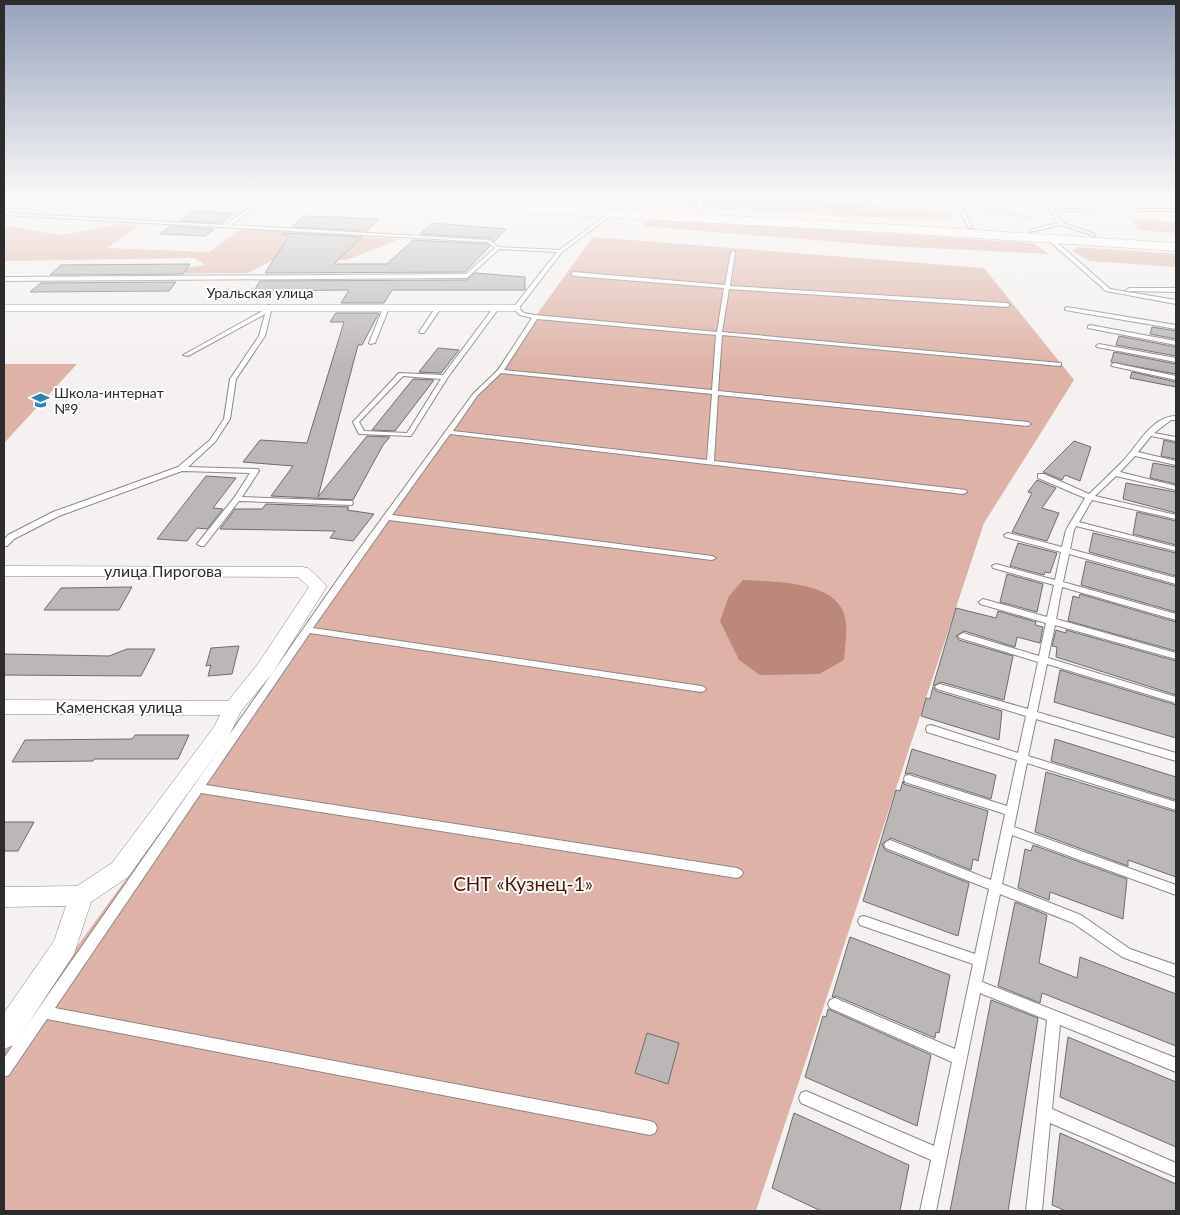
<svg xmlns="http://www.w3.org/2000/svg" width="1180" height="1215" font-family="Lato,sans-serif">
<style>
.green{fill:#deb2a6}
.water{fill:#bc8879}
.building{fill:#bab7b6;stroke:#6f6c6b}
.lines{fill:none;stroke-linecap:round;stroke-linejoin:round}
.lane-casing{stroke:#8a8786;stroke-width:2}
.street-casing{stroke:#8a8786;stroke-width:1}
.primary-casing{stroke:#8a8786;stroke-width:1}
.path{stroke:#aaa8a7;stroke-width:2;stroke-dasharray:2 1;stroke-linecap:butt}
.lane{fill:#fff;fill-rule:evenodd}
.street{fill:#fff;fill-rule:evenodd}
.primary{fill:#fff;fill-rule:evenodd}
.labels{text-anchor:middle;stroke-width:4;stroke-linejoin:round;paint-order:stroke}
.far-street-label{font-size:14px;fill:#2d2c2c;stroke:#fff}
.far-poi-label{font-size:14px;fill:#2d2c2c;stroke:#fff;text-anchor:start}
.street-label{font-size:16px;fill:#2d2c2c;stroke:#fff}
.near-park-label{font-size:19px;fill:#501000;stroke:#fff}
</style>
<rect width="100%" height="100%" fill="#f4f1f0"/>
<!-- green -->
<g class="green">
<path d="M636,198H741L902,206L954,216L948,219L922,220L646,204Z"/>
<path d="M653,218L1033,243L1049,254L887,246L641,226Z"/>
<path d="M1132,219L1176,222V233L1138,230Z"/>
<path d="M118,224L139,225L107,248L209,252L242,228L399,239L347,260H273L248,273L149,274L205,265L194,258L4,261V225L61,235Z"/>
<path d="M593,237L984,268L1074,380L984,523L756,1211H4V1047Z"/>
<path d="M1077,247L1176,254V267L1090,261L1072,251Z"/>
<path d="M4,364H77L4,443Z"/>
</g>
<!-- water -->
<path class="water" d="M743,580C772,582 837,580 845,617C848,631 845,646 844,660L819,674L760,675L739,660L720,621L729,596Z"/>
<!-- building -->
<g class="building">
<path d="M192,211L232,213H235L222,223L179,221Z"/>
<path d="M304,216L333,217L379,219L367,231L292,227Z"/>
<path d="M432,223L506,229L494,242L489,238L420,234Z"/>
<path d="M171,226L214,229L205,236L160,234Z"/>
<path d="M284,233L362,237L334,264H387L413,240L487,244L490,246L465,272L265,273L289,236L281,235Z"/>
<path d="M190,264L183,274L50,275L61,265Z"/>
<path d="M475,273L525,277V290H392L384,303H341L349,290L254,291L260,281L467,280Z"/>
<path d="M176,282L169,291L30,292L41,283Z"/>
<path d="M336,313H379L362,345H358L318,497L367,436L390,437L383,445L353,500L271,496L293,466L243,462L260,440L307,443L344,322H330Z"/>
<path d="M1152,327L1176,331V339L1150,334Z"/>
<path d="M1119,336L1176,347V356L1116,345Z"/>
<path d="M438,348L459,350L441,373L419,372Z"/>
<path d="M1114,352L1176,364V374L1111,362Z"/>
<path d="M1132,372L1176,382V387L1130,378Z"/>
<path d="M413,379L434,380L395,431L372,430Z"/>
<path d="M1164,440L1176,443V459L1161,456Z"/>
<path d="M1074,441L1091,447L1080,481L1065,475L1062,480L1043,472Z"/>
<path d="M1153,463L1176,467V484L1150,478Z"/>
<path d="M206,476L236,478L213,508L223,509L207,529L197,528L187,541L157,539Z"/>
<path d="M1037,480L1056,488L1042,508L1059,513L1047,541L1012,532L1032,493L1028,492Z"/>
<path d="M1126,483L1176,492V513L1123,499Z"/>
<path d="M266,504L349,507L347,510L374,514L353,541L330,538L335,531L220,529L235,509H262Z"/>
<path d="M1137,512L1176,521V545L1133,534Z"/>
<path d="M1093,533L1176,553V576L1089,552Z"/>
<path d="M1018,543L1057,553L1050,573L1045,572L1044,575L1010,566Z"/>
<path d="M1086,561L1176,586V612L1081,585Z"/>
<path d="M1007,574L1043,584L1037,612L1000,602Z"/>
<path d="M132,587L119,610H44L61,588Z"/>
<path d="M1080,594L1176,622V651L1068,621L1073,596L1079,598Z"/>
<path d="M956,608L996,618L998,611L1036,622L1035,625L1043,627L1040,643L1017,637L1015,647L964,631L956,636L959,640L1013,656L1004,700L941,682L933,686Z"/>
<path d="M1056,630L1066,633V630L1176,661V695L1056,657L1057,647L1052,646Z"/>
<path d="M239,646L232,674L208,676L211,665L206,666L211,648Z"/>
<path d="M127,649H155L141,676L4,675V654L109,656Z"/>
<path d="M1060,670L1176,705V738L1054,702Z"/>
<path d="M933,687L936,691L1002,711L999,740L921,716L926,698L930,699Z"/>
<path d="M135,735H189L178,759H94L93,761L12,762L25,740L132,739Z"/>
<path d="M1055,739L1176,777V800L1051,761Z"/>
<path d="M912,749L996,775L991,799L910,773L905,774Z"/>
<path d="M1046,772L1176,812V877L1128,860V866L1035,832Z"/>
<path d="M903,781L904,784L988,811L978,861L973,859L971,870L891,838L882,844L885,850L969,883L958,936L863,901L896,790L900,791Z"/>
<path d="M4,822H34L18,851H4Z"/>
<path d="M1033,845L1127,879L1123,919L1050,892L1049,900L1018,888L1025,849L1031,851Z"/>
<path d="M1015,902L1047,915L1039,963L1077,978L1080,957L1176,994V1046L1042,993L1040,1003L998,986Z"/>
<path d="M850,937L950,975L939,1033L936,1032L935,1038L836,996L832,997Z"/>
<path d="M991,1000L1038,1018L1008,1211H950Z"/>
<path d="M828,1009L931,1055L917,1126L805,1077L823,1016L826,1017Z"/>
<path d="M647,1033L679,1043L668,1084L635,1073Z"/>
<path d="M1068,1037L1176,1082V1147L1060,1097Z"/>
<path d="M794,1113L909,1165L900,1211H821L772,1188Z"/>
<path d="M1060,1133L1176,1184V1211H1066L1052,1205Z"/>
</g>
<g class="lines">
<defs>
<g id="lane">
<path d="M4,198H10L23,202L7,213L225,225L263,198H268L231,225L489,240L499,247L559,250L611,212L613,214L562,252L519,308L524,313L535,315L717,332L724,288L574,276L571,274L574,272L725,285L731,252L733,251L735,252L730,286L1007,303L1010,305L1007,307L729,289L722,332L1061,363V365L1059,366L722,335L718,391L1028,422L1031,424L1028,426L718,395L714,461L966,490L967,492L963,494L450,434L392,515L712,556L716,558L712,560L389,520L313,628L701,686L704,687L706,689L704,691L701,692L310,633L206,785L737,868L741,870L743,873L741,876L737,878L201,793L55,1008L650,1121L655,1123L657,1128L655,1133L650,1135L47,1019L9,1075L4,1077V1058L347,566L473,394L498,370L532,318L520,315L513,308L557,252L499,249L467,278L4,281V277L466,274L495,248L488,242L4,215V211L17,202L4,199ZM537,319L716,335L712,390L504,370ZM501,373L712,394L707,460L453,431L477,396Z"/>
<path d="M699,198H703L700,211L698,212L696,211Z"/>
<path d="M952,198H956L973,228H969Z"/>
<path d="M1041,198H1045L1052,208L1092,210L1090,212L1054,210L1063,223L1095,234V236L1061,225L1030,232V230L1058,223Z"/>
<path d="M1139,209H1176V211H1137Z"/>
<path d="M1047,237H1051L1110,289L1176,300V304L1106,291L1047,239Z"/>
<path d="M1129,288H1176V292L1127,291L1126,290Z"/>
<path d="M269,305L272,307L265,336L236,379L230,419L215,442L188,467L258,469L259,471L242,497L349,501H352L353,503L352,505L239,501L204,546H201L197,544L234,498L250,473L182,471L59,516L14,539L7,546H4V540L8,535L53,512L178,467L210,440L224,419L230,379L259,336L265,314L188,356L183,355L266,309L267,306Z"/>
<path d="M386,306L389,308L375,343L370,344L369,343L383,308Z"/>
<path d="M436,307L441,308L424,333H420L419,332Z"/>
<path d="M494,307L499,308L448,377L411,436L359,434L353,422L399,373L443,375ZM403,376L441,379L407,433L364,431L359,422Z"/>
<path d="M1067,307L1176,325V329L1065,310V308Z"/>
<path d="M1090,325L1176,341V345L1088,328V326Z"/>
<path d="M1099,344L1176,358V362L1097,347L1096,346Z"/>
<path d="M1114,363L1176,376V380L1112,366L1111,365Z"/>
<path d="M1176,416V420H1171L1154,433L1176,437V441L1151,436L1138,452L1176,461V465L1135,456L1120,472L1176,486V490L1116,476L1095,496L1176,515V519L1092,500L1079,522L1176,547V551L1076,526L1074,530L1070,549L1176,578V584L1069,554L1063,582L1176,614V620L1062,587L1056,619L1176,653V659L1055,625L1048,658L1176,697V703L1047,664L1037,712L1176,753V761L1036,719L1028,756L1176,802V810L1027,763L1014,827L1176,885V895L1012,835L1002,884L1081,915L1130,949L1176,965V977L1122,957L1073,923L1000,894L982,982L1176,1058V1072L1060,1025L1052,1109L1176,1163V1177L1050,1123L1042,1211H1026L1047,1020L980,993L936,1211H920L931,1160L801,1103L799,1098L801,1093L806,1091L934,1146L952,1062L830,1008L828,1004L830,1000L835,998L955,1049L973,964L860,925L858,921L860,917L864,916L975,954L989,889L886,848L884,845L886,842L890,840L991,880L1005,814L905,782L904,779L905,776L909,775L1007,806L1017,760L927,732L926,729L927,726L931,725L1018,753L1026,716L937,689L935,687L937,685L940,684L1028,709L1038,662L960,638L958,636L963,633L1039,656L1046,623L980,604L979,602L983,599L1047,617L1054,585L993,568L992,566L996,564L1055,580L1061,552L1005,537L1004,535L1008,533L1062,547L1066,530L1085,498L1038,478V474H1044L1089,494C1101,483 1112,472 1123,461C1138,445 1152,416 1176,416Z"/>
</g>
<g id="street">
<path d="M617,198H625L620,208L617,209L613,206Z"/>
<path d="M4,305H516L521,308L516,311H4Z"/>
<path d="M4,566L302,567L308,568L327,586L272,674L241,711L229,736L128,877L91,902L74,954L14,1045L4,1049V1013L54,941L66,906L4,907V887L77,886L112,863L214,727L220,715L4,714V700L228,701L258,664L309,587L298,577L4,576Z"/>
</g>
<path id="primary" d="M316,198H398L899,225L1176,243V251L899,233L323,202Z"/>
</defs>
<!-- lane casing -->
<use href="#lane" class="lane-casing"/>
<!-- street casing -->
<use href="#street" class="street-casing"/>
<!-- primary casing -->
<use href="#primary" class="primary-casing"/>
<!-- path -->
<g class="path">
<path d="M792,198L945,204"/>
<path d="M974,207L1031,218"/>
</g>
<!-- lane -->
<use href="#lane" class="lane"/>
<!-- street -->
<use href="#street" class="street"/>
<!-- primary -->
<use href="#primary" class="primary"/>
</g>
<!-- sky -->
<linearGradient id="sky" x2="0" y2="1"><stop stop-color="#96a2bc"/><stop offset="0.54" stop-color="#faf9f8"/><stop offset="1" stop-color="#faf9f8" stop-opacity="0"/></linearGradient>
<rect width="1180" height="368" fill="url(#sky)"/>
<!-- icons -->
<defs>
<symbol id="school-bare" viewBox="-9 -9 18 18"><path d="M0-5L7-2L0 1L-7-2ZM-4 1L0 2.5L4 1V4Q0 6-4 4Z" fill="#2388b1" stroke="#fff" stroke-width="2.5" paint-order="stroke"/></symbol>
</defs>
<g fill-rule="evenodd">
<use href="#school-bare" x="28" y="388" width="25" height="25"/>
</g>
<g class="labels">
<!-- far-street labels -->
<g class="far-street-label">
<text x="260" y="298">Уральская улица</text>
</g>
<!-- far-poi labels -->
<g class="far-poi-label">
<text x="54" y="398">Школа-интернат<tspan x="54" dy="16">№9</tspan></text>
</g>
<!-- street labels -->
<g class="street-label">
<text x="163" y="577">улица Пирогова</text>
<text x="119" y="713">Каменская улица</text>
</g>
<!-- near-park labels -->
<g class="near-park-label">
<text x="523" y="891">СНТ «Кузнец-1»</text>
</g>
</g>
<!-- border -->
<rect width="1180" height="1215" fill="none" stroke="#2d2c2c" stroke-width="10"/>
</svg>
